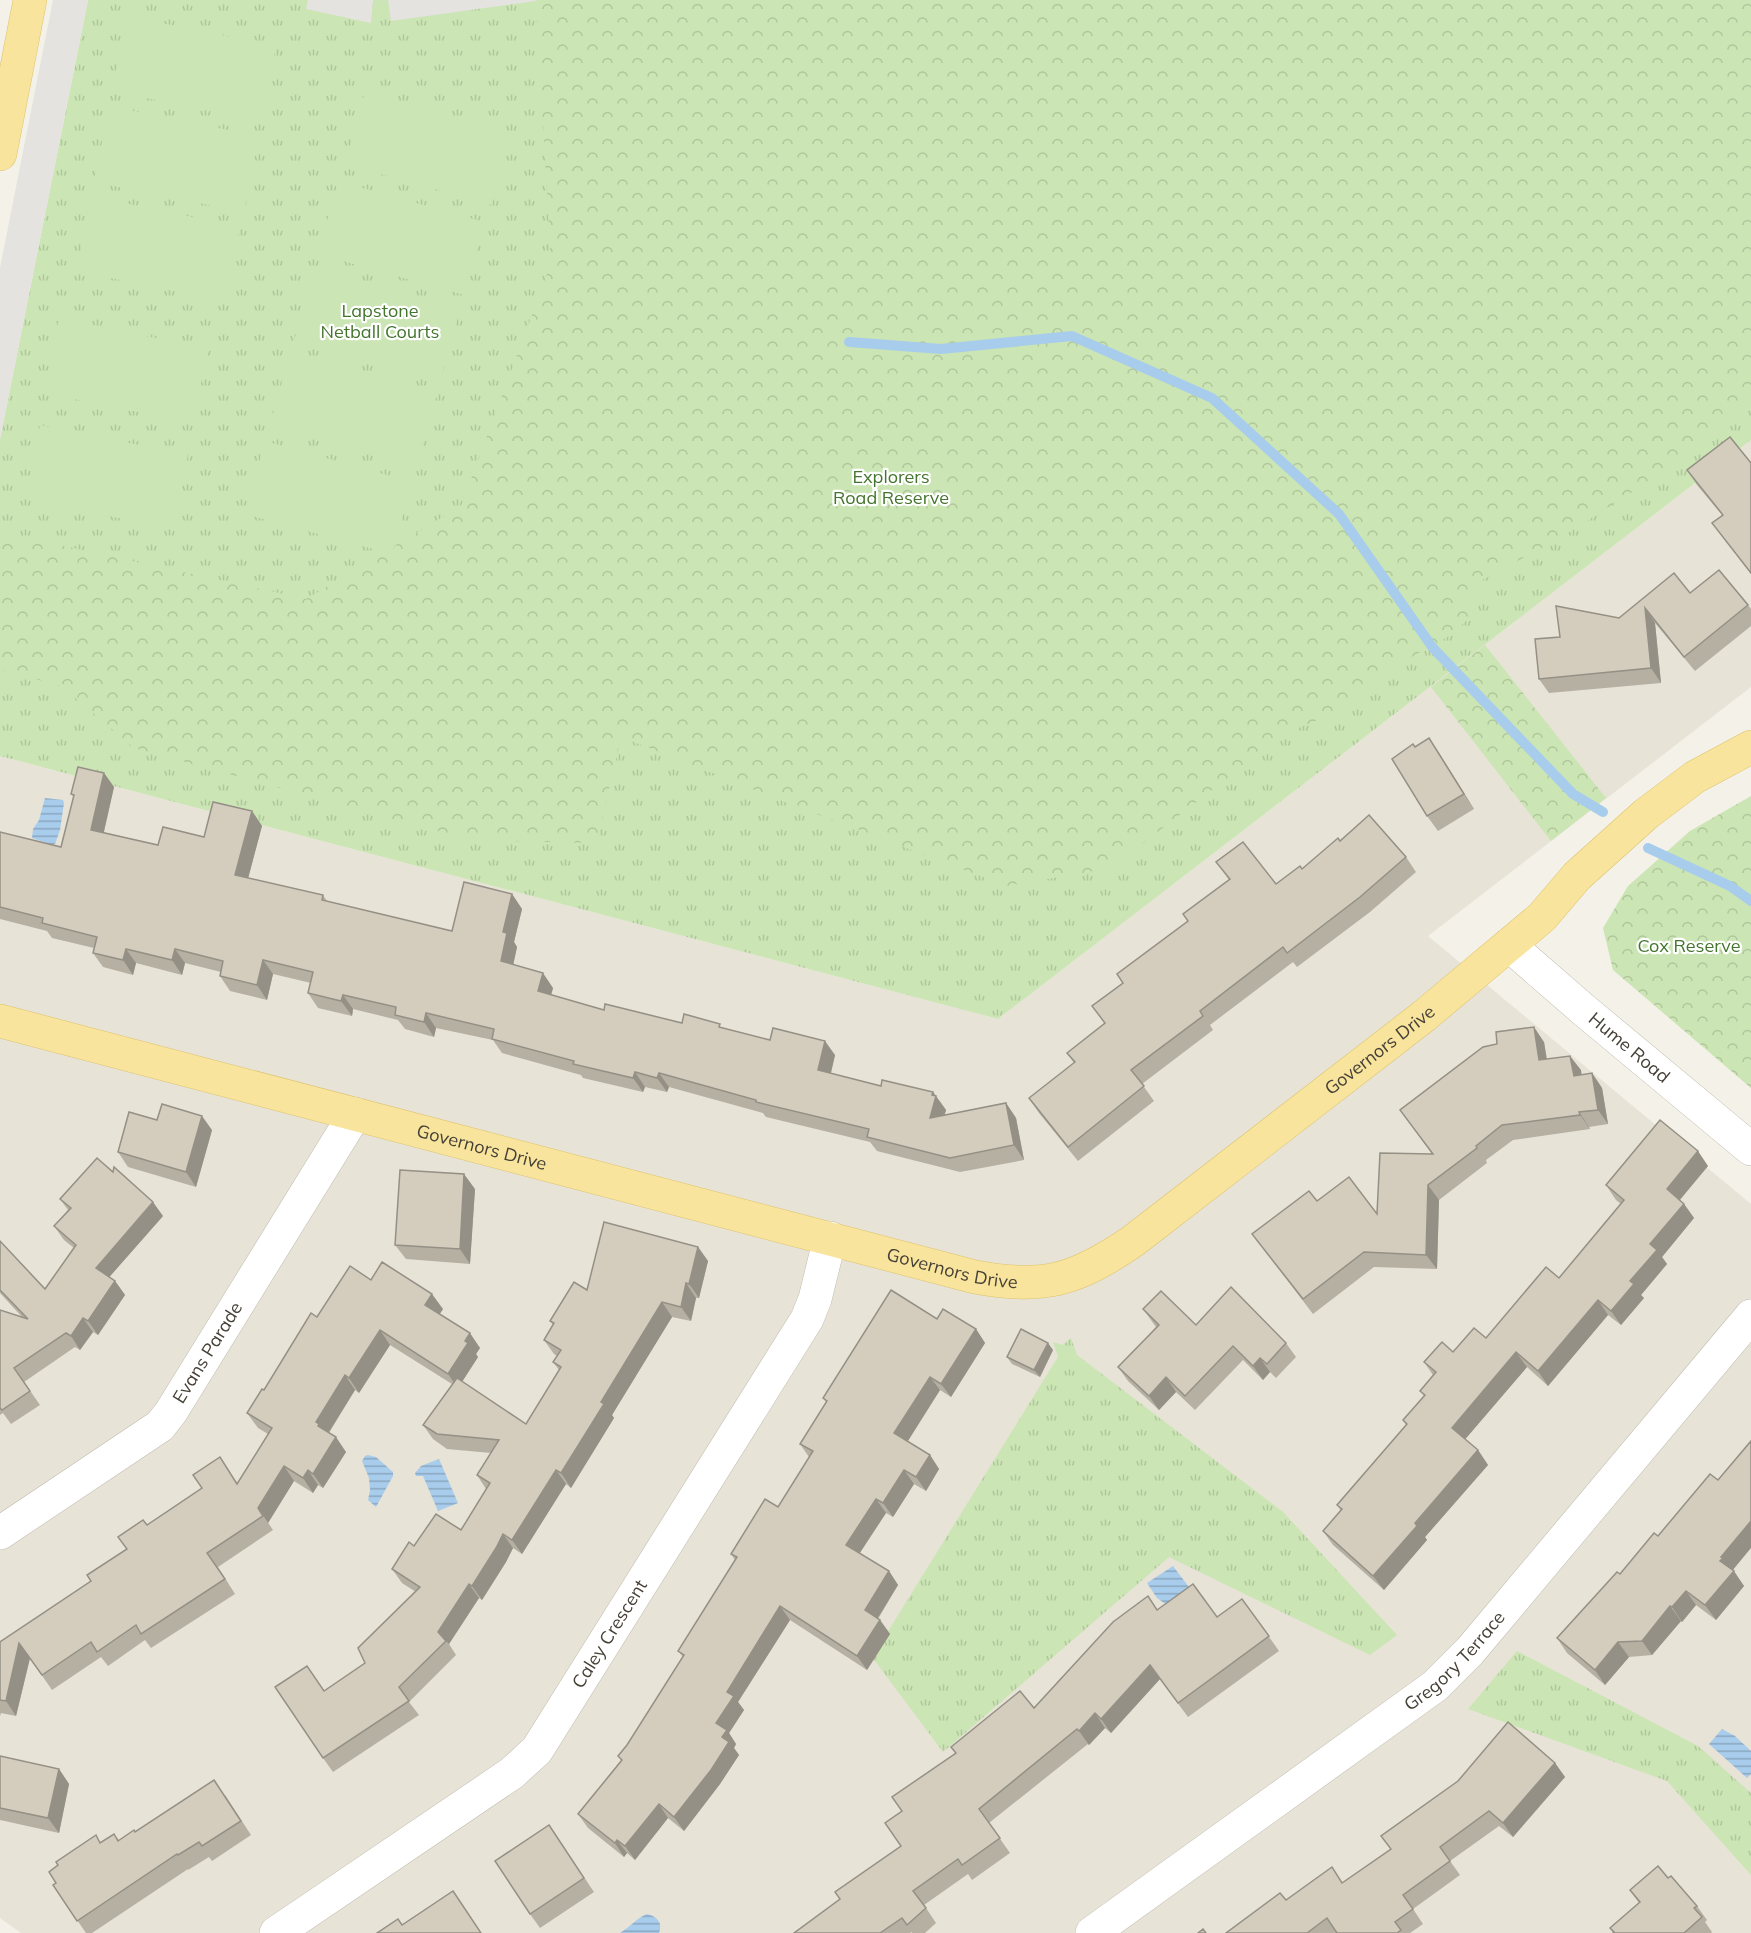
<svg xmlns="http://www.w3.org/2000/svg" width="1751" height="1933" font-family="Mulish,sans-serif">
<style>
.residential{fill:#e7e3d7}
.grass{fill:url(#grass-tufts)}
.forest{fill:url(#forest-crowns)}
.pitch{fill:#cbe5b4}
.parking{fill:#e5e3e0}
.water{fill:url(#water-rules)}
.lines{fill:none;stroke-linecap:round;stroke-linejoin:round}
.stream{stroke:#a8ccec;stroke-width:10}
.minor-casing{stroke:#c1bcae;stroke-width:34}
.major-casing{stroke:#ddc36d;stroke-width:34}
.minor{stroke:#fff;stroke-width:33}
.major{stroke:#f8e49c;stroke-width:33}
.wall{fill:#b6b0a3}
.shaded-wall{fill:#949085}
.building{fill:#d4cdbe;stroke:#949085;stroke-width:1.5}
.labels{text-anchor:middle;stroke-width:4.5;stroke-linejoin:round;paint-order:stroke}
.park-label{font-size:18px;fill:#44752e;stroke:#fff}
.street-label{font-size:18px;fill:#464137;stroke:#fff}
</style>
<defs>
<pattern id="grass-tufts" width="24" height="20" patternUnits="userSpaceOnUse" patternTransform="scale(1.5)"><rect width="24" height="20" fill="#cbe5b4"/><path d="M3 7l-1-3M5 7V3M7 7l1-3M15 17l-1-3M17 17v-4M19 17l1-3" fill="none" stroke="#b0c69b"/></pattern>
<pattern id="forest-crowns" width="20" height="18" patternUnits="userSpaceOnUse" patternTransform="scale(1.5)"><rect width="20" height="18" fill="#cbe5b4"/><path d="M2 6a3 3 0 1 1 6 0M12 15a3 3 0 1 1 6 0" fill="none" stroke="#b0c69b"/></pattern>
<pattern id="water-rules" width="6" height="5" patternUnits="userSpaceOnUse" patternTransform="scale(1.5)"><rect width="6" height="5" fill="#a8ccec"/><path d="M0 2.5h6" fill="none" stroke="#8ba7c0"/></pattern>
</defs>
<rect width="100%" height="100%" fill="#f3f1e8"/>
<!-- residential -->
<path class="residential" d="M1751,440V687L1428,936L1751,1204V1933H21L0,1918V756L998,1019Z"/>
<!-- grass -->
<g class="grass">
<path d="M88,0H1751V440L998,1019L0,756V439Z"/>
<path d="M1071,1338L1077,1355L1283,1512L1397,1635L1370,1655L1169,1557L943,1752L872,1657L1058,1357L1053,1342L1063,1345Z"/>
<path d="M1517,1651L1698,1746L1751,1793V1875L1667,1781L1468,1709Z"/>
</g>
<!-- forest -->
<g class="forest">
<path d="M539,0H1751V395L1642,486L1555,541L1471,586L1468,619L1451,635L1385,672L1359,703L1286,733L1111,868L1007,886L785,802L621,737L597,843L470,840L134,748L61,686L0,669V532L306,599L461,506L551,264L536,1Z"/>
<path d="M1485,645L1606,798L1551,841L1431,687Z"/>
<path d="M1751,796V1088L1613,970L1603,928L1628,886L1690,831Z"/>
</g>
<!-- pitch -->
<g class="pitch">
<path d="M126,16L276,46L262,122L112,91Z"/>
<path d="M365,91L512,133L492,205L345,164Z"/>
<path d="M109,106L259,136L244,212L94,182Z"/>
<path d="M338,181L484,222L464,295L318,254Z"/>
<path d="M91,196L240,227L225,302L77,271Z"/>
<path d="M314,269L460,310L440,382L294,341Z"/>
<path d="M59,318L208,349L193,423L44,393Z"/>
<path d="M290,352L437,394L416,466L270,425Z"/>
<path d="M40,425L188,455L173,529L25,499Z"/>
<path d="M265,441L412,482L392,554L245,514Z"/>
</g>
<!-- parking -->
<g class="parking">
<path d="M53,0H88L0,439V268Z"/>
<path d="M308,0H373L371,23L306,9Z"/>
<path d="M388,0H535L536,1L391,21Z"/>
</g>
<!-- water -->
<g class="water">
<path d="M45,798L63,800L64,803L60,830L55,844L52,845L32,838L33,829L39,820Z"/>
<path d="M368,1455L376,1457L393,1472V1476L376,1507L368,1500L370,1490L369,1478L362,1461L365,1456Z"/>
<path d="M439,1459L458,1503L438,1511L423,1476H416L415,1473L421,1466Z"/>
<path d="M1173,1566L1198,1599L1178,1613L1157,1598L1147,1583Z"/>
<path d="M1722,1729L1735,1736L1751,1751V1774L1747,1778L1709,1744Z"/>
<path d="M647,1914C657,1916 663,1923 659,1933H620C630,1927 638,1917 647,1914Z"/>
</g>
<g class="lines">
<!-- stream -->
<g class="stream">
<path d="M849,342L941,349L1072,336L1212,398L1339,514L1433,648L1573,794L1603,812"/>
<path d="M1648,848L1730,886L1751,901"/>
</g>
<defs>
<g id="minor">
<path id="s1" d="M1509,945L1585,1011L1751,1149"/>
<path id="s2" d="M0,1533L160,1426L171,1412L355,1114"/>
<path id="s3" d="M276,1933L512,1773L537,1750L807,1319L815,1299L830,1238"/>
<path id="s4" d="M1092,1933L1435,1686L1470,1651L1751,1316"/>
</g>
<g id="major">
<path d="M0,154L30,0"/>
<path id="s5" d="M0,1021L975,1277C1044,1290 1076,1280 1133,1241L1424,1016L1542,917L1577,876L1646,814L1695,777L1751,747"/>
</g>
</defs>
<!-- minor casing -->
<use href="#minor" class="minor-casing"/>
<!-- major casing -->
<use href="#major" class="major-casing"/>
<!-- minor -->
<use href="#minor" class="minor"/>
<!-- major -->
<use href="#major" class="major"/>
</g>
<!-- wall -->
<g class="wall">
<path d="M1751,463V574L1712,523L1722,515L1697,485L1687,470Z"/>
<path d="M1690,593L1748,605L1751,609V626L1695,671L1655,623L1661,683L1549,693L1539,679L1560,637Z"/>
<path d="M1415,747L1439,753L1474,809L1438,831L1427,816Z"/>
<path d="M104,773L114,787L104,832L158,845L204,837L252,811L262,826L248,878L323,895L327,901L452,931L512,894L522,909L514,942L517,947L513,965L553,988L551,995L604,1010L682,1023L723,1028L770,1040L835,1055L831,1073L881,1086L933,1092L946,1110L944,1115L1006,1103L1016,1118L1024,1160L960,1172L877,1151L870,1142L766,1117L763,1113L669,1087L667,1092L645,1087L643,1092L583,1078L581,1075L502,1053L493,1040L436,1028L434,1037L405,1029L398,1020L353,1009L352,1016L318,1008L308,993L311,983L273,974L267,1000L230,991L220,976L221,972L185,963L182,975L136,963L133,975L103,967L93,953L94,948L52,938L47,931L0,919V832L61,847L74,797L71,794Z"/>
<path d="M1340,841L1406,857L1416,872L1370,912L1297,967L1293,962L1210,1025L1213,1030L1142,1084L1154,1101L1078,1161L1039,1113L1029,1098L1074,1063L1067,1053L1105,1024L1092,1006L1123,983L1188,922L1229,880L1216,862L1276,884L1302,869Z"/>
<path d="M1544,1042L1547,1059L1581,1070V1075L1592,1073L1602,1088L1608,1124L1589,1127L1590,1129L1513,1140L1486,1160L1487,1163L1439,1200L1437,1269L1374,1267L1313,1314L1252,1234L1317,1201L1377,1214L1432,1154L1400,1110Z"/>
<path d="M157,1120L212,1130L196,1187L128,1167L118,1152Z"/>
<path d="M1708,1166L1680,1200L1684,1204L1694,1218L1662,1257L1667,1264L1641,1295L1644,1298L1621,1325L1608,1315L1548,1386L1527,1367L1465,1439L1478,1450L1488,1465L1425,1537L1427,1540L1384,1590L1333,1545L1323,1531L1341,1511L1337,1505L1406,1425L1403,1420L1424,1396L1420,1391L1433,1375L1424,1362L1453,1352L1486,1338L1559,1278L1621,1204L1616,1200L1606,1185Z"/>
<path d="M475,1189L470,1264L406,1259L395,1245Z"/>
<path d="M60,1199L163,1216L109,1277L115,1281L125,1295L98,1335L93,1332L80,1350L75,1347L24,1382L40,1405L11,1424L3,1413L0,1415V1310L23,1318L0,1293V1241L45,1289L74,1248L64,1240L54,1226L68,1210Z"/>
<path d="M698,1247L708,1261L699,1298H696L691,1321L672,1317L612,1415L614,1418L571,1488L566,1484L522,1554L513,1548L506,1562L482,1600L479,1598L449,1644L456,1655L409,1702L419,1715L333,1772L323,1758L325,1691L365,1663L416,1592L402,1583L392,1569L414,1546L461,1530L486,1489L477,1475L491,1453L447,1449L433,1439L423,1425L452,1384L390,1345L359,1393L355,1390L329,1433L346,1452L323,1488L318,1485L313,1493L294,1481L268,1523L273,1530L218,1567L235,1594L151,1648L145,1640L108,1666L101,1657L52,1690L30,1658L16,1716L1,1713L0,1716V1642L91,1581L127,1549L147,1525L238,1483L268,1434L258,1428L247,1413L317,1317L371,1280L443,1309L439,1314L480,1348L476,1354L478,1357L462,1382L526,1424L559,1370L553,1362L557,1356L554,1354L544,1340L553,1325L550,1321L587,1290Z"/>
<path d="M1143,1309L1196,1325L1286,1343L1296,1357L1276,1378L1270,1372L1263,1380L1243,1360L1195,1410L1176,1392L1159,1410L1128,1381L1118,1367L1156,1327Z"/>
<path d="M937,1319L976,1329L985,1343L951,1397L940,1390L908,1441L930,1455L939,1469L926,1491L914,1484L893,1517L886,1513L859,1553L889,1571L898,1585L878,1619L880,1620L890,1634L867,1670L790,1620L738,1702L744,1710L729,1733L736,1744L734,1748L739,1755L720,1784L684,1831L668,1818L635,1860L627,1853L624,1857L588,1828L578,1814L621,1760L618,1756L627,1745L683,1657L678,1651L735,1560L731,1554L778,1507L809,1457L800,1444L826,1402L823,1398Z"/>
<path d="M1053,1350L1040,1377L1012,1364L1007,1357Z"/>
<path d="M1658,1536L1732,1570L1744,1586L1716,1620L1696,1605L1682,1622L1681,1621L1652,1655L1629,1657L1605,1685L1567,1653L1557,1638Z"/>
<path d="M1242,1599L1279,1651L1188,1717L1160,1679L1111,1733L1105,1728L1089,1745L1088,1744L989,1823L1010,1853L972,1880L968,1874L924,1905L936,1923L925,1933H912V1932L910,1933H794L840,1899L901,1846L902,1811L955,1753L951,1747L1034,1708L1157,1610L1217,1617Z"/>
<path d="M0,1756L59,1769L69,1784L59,1833L0,1820Z"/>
<path d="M1555,1763L1565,1777L1513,1837L1499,1826L1450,1861L1460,1875L1413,1909L1423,1924L1410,1933H1226L1286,1900L1342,1883Z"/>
<path d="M225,1795L251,1835L212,1861L209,1857L188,1870V1869L92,1933H86L53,1885L56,1883L58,1865L101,1843L114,1834L119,1840L135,1832Z"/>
<path d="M559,1840L594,1892L540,1928L530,1914Z"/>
<path d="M1668,1878L1697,1906L1707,1920L1705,1922L1712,1932L1711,1933H1613L1610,1928L1639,1903L1630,1890Z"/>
</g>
<!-- shaded-wall -->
<g class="shaded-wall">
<path d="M1645,608L1655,623L1661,683L1651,668Z"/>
<path d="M1429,738L1439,753L1474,809L1464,794Z"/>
<path d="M104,773L114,787L101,844L91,830Z"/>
<path d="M252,811L262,826L245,890L235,875Z"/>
<path d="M512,894L522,909L514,942L517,947L511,975L501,961L503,932Z"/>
<path d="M126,949L136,963L133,975L123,960Z"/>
<path d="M175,949L185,963L182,975L172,960Z"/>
<path d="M263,960L273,974L267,1000L257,985Z"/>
<path d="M543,973L553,988L548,1006L538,991Z"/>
<path d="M343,995L353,1009L352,1016L341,1001Z"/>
<path d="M426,1013L436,1028L434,1037L424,1022Z"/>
<path d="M1534,1027L1544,1042L1549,1075L1539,1060Z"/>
<path d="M825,1041L835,1055L828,1085L818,1070Z"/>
<path d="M1570,1056L1581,1070L1584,1091L1574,1076Z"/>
<path d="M635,1072L645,1087L643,1092L633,1078Z"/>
<path d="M659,1073L669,1087L667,1092L657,1078Z"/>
<path d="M1592,1073L1602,1088L1608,1124L1598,1110Z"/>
<path d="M933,1092L946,1110L940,1133L930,1118Z"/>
<path d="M1006,1103L1016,1118L1024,1160L1014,1145Z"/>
<path d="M1579,1112L1589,1127L1590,1129L1580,1115Z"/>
<path d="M202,1116L212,1130L196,1187L186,1172Z"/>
<path d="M1698,1151L1708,1166L1677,1203L1667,1189Z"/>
<path d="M464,1174L475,1189L470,1264L460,1249Z"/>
<path d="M1428,1185L1439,1200L1437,1269L1426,1255Z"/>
<path d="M153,1202L163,1216L105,1282L96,1268Z"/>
<path d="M1684,1204L1694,1218L1662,1257L1667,1264L1641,1295L1644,1298L1621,1325L1611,1311L1630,1281L1650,1244Z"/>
<path d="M698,1247L708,1261L699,1298L689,1284Z"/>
<path d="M115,1281L125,1295L98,1335L88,1321Z"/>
<path d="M686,1283L696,1298L691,1321L681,1307Z"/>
<path d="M432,1294L443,1309L436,1320L425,1305Z"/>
<path d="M1598,1300L1608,1315L1548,1386L1538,1371Z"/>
<path d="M662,1302L672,1317L612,1415L614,1418L571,1488L561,1473L601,1402Z"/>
<path d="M83,1318L93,1332L80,1350L71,1336Z"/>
<path d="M976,1329L985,1343L951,1397L941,1384Z"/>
<path d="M380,1330L390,1345L359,1393L349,1378Z"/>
<path d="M470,1333L480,1348L476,1354L478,1357L458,1388L448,1374L465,1341Z"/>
<path d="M1048,1343L1053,1350L1040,1377L1034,1370Z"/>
<path d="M1516,1352L1527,1367L1462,1443L1452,1428Z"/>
<path d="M1260,1358L1270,1372L1263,1380L1253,1366Z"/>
<path d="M345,1375L355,1390L327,1435L328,1440L316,1422Z"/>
<path d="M930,1377L940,1390L904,1447L894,1433Z"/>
<path d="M1166,1377L1176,1392L1159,1410L1149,1396Z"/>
<path d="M336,1437L346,1452L323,1488L313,1474Z"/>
<path d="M1478,1450L1488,1465L1425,1537L1427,1540L1384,1590L1373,1576L1415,1523Z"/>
<path d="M930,1455L939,1469L926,1491L916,1477Z"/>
<path d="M284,1466L294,1481L268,1523L273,1530L258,1508Z"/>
<path d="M308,1470L318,1485L313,1493L303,1478Z"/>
<path d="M556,1470L566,1484L522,1554L512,1540Z"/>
<path d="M904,1470L914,1484L893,1517L883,1503Z"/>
<path d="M876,1499L886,1513L856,1559L846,1545Z"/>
<path d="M1751,1521V1548L1732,1571H1734L1744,1586L1716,1620L1705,1605L1721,1557Z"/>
<path d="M503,1534L513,1548L506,1562L482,1600L472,1586Z"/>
<path d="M889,1571L898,1585L874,1624L865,1610Z"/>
<path d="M469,1584L479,1598L449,1644L438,1632Z"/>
<path d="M1686,1591L1696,1605L1682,1622L1672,1607Z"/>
<path d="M780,1606L790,1620L738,1702L744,1710L729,1733L736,1744L734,1748L739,1755L720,1784L684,1831L674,1817L722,1737L716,1723L727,1692Z"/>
<path d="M1670,1606L1681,1621L1652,1655L1642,1641Z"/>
<path d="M880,1620L890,1634L867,1670L857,1656Z"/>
<path d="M1618,1642L1629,1657L1605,1685L1595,1670Z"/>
<path d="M19,1643L30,1658L16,1716L6,1701Z"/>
<path d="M1150,1665L1160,1679L1111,1733L1101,1719Z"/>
<path d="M1095,1713L1105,1728L1089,1745L1079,1731Z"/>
<path d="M1555,1763L1565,1777L1513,1837L1503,1823Z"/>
<path d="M59,1769L69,1784L59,1833L48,1818Z"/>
<path d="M659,1804L668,1818L635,1860L625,1846Z"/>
<path d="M617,1840L627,1853L624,1857L615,1843Z"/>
</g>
<!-- building -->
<g class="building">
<path d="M1730,437L1751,463V573L1712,523L1723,515L1687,470Z"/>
<path d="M1719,570L1748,605L1684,657L1645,608L1651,668L1539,679L1535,639L1560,637L1556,606L1619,618L1674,573L1690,593Z"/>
<path d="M1429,738L1464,794L1427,816L1392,759L1413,744L1415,747Z"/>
<path d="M78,767L104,773L91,830L158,845L163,827L204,837L213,802L252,811L235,875L323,895L322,900L452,931L464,882L512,894L503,932L507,933L501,961L543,973L538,991L604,1010L605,1004L682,1023L684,1014L720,1024L719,1027L770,1040L773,1028L825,1041L818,1070L881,1086L882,1080L933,1092L932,1095L936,1096L930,1118L1006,1103L1014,1145L950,1158L867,1137L869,1129L756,1102V1100L659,1073L657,1078L635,1072L633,1078L573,1064L574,1061L492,1039L494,1029L426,1013L424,1022L395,1015L396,1007L343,995L341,1001L308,993L313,972L263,960L257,985L220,976L223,961L175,949L172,960L126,949L123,960L93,953L97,937L42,923L43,918L0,907V832L61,847L74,795L71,794Z"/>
<path d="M1369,815L1406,857L1360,897L1287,953L1283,947L1200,1011L1203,1016L1131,1070L1144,1086L1068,1147L1029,1098L1075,1062L1067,1053L1105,1023L1092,1006L1123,983L1117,974L1188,921L1183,914L1230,879L1216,862L1243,842L1276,884L1300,866L1302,869L1338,838L1340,841Z"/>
<path d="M1534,1027L1539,1060L1570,1056L1574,1076L1592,1073L1598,1110L1579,1112L1580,1115L1502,1125L1476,1146L1477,1148L1428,1185L1426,1255L1364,1252L1303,1299L1252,1234L1309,1191L1317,1201L1349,1177L1377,1214L1380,1153L1433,1154L1400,1110L1483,1047L1497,1044L1496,1032Z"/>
<path d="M162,1104L202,1116L186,1172L118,1152L129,1112L157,1120Z"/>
<path d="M1660,1120L1698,1151L1667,1189L1684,1204L1650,1244L1657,1250L1630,1281L1634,1284L1611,1311L1598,1300L1538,1371L1516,1352L1452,1428L1478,1450L1415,1523L1417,1526L1373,1576L1323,1531L1342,1509L1337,1505L1407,1424L1403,1420L1425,1395L1420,1391L1436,1372L1424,1362L1442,1342L1453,1352L1474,1328L1486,1338L1546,1267L1559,1278L1624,1200L1606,1185Z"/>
<path d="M97,1158L113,1172L114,1167L153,1202L96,1268L115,1281L88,1321L83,1318L71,1336L66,1333L14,1368L30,1391L2,1410L0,1408V1310L28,1319L0,1290V1241L45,1289L76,1245L54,1226L71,1208L60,1199Z"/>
<path d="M400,1170L464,1174L460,1249L395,1245Z"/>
<path d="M604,1222L698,1247L689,1284L686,1283L681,1307L662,1302L601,1402L604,1404L561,1473L556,1470L512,1540L503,1534L496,1548L472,1586L469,1584L438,1632L446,1641L399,1687L409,1701L323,1758L275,1687L307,1666L324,1691L365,1663L358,1648L420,1587L392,1569L409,1542L414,1546L436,1514L461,1530L490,1483L477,1475L499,1440L437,1434L423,1425L457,1378L526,1424L561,1367L553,1362L561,1350L544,1340L554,1323L550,1321L574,1282L587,1290Z"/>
<path d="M382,1262L432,1294L425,1305L470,1333L465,1341L468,1343L448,1374L380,1330L349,1378L345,1375L316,1422L319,1424L318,1426L336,1437L313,1474L308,1470L303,1478L284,1466L258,1508L263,1516L207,1553L225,1579L141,1634L136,1625L97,1652L91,1642L42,1675L19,1643L6,1701L0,1700V1642L91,1581L87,1575L127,1549L118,1537L143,1520L147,1525L202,1488L193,1475L220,1457L237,1484L272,1428L247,1413L262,1389L264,1390L311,1313L317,1317L350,1266L371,1280Z"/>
<path d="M1231,1287L1286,1343L1267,1364L1260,1358L1253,1366L1233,1346L1185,1396L1166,1377L1149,1396L1118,1367L1159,1325L1143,1309L1161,1291L1196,1325Z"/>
<path d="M891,1290L937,1319L943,1309L976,1329L941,1384L930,1377L894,1433L930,1455L916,1477L904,1470L883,1503L876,1499L846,1545L889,1571L865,1610L880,1620L857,1656L780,1606L727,1692L734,1696L716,1723L727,1730L722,1737L729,1742L711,1770L674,1817L659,1804L625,1846L617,1840L615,1843L578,1814L622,1760L618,1756L627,1745L684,1655L678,1651L737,1557L731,1554L765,1499L778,1507L813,1451L800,1444L827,1401L823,1398Z"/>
<path d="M1021,1329L1048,1343L1034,1370L1007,1357Z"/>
<path d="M1751,1441V1521L1721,1557L1723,1558L1720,1561L1734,1571L1705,1605L1686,1591L1672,1607L1670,1606L1642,1641L1618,1642L1595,1670L1557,1638L1617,1572L1620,1574L1654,1533L1658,1536L1710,1474L1718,1480Z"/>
<path d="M1193,1584L1217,1617L1242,1599L1269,1636L1178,1703L1150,1665L1101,1719L1095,1713L1079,1731L1077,1729L979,1809L1000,1838L962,1865L958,1859L913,1891L926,1908L907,1925L902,1918L880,1933H794L840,1899L835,1892L901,1846L885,1823L902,1811L892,1797L956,1753L951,1747L1020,1691L1034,1708L1113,1622L1148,1596L1157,1610Z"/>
<path d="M1508,1722L1555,1763L1503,1823L1489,1811L1440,1847L1450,1861L1403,1895L1413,1909L1395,1922L1401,1930L1397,1933H1337L1327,1918L1307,1933H1226L1280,1893L1286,1900L1332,1867L1342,1883L1391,1849L1381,1836L1458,1781Z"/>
<path d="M0,1756L59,1769L48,1818L0,1808Z"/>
<path d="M214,1780L241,1821L202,1846L199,1842L178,1855L177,1854L77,1921L53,1885L56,1883L49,1872L58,1865L56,1862L96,1835L100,1843L114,1834L118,1841L134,1830L135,1832Z"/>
<path d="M549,1825L584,1878L530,1914L495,1861Z"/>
<path d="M1658,1866L1668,1878L1671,1876L1697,1906L1694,1908L1702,1917L1684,1933H1613L1614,1932L1610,1928L1640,1902L1630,1890Z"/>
<path d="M453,1891L481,1933H377L398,1919L402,1925Z"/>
<path d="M1203,1929L1206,1933H1198Z"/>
</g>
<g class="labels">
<!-- park labels -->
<g class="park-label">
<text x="380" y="317">Lapstone<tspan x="380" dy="21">Netball Courts</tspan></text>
<text x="891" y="483">Explorers<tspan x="891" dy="21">Road Reserve</tspan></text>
<text x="1689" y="952">Cox Reserve</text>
</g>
<!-- street labels -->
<g class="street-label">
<text dy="6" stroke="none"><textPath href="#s1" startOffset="158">Hume Road</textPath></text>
<text dy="6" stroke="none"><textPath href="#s5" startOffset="1488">Governors Drive</textPath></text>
<text dy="6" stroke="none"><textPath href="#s5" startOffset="498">Governors Drive</textPath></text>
<text dy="6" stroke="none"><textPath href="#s5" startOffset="984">Governors Drive</textPath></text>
<text dy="6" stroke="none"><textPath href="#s2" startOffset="280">Evans Parade</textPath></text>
<text dy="6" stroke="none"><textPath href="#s3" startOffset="456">Caley Crescent</textPath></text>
<text dy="6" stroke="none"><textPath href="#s4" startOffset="454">Gregory Terrace</textPath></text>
</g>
</g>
</svg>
